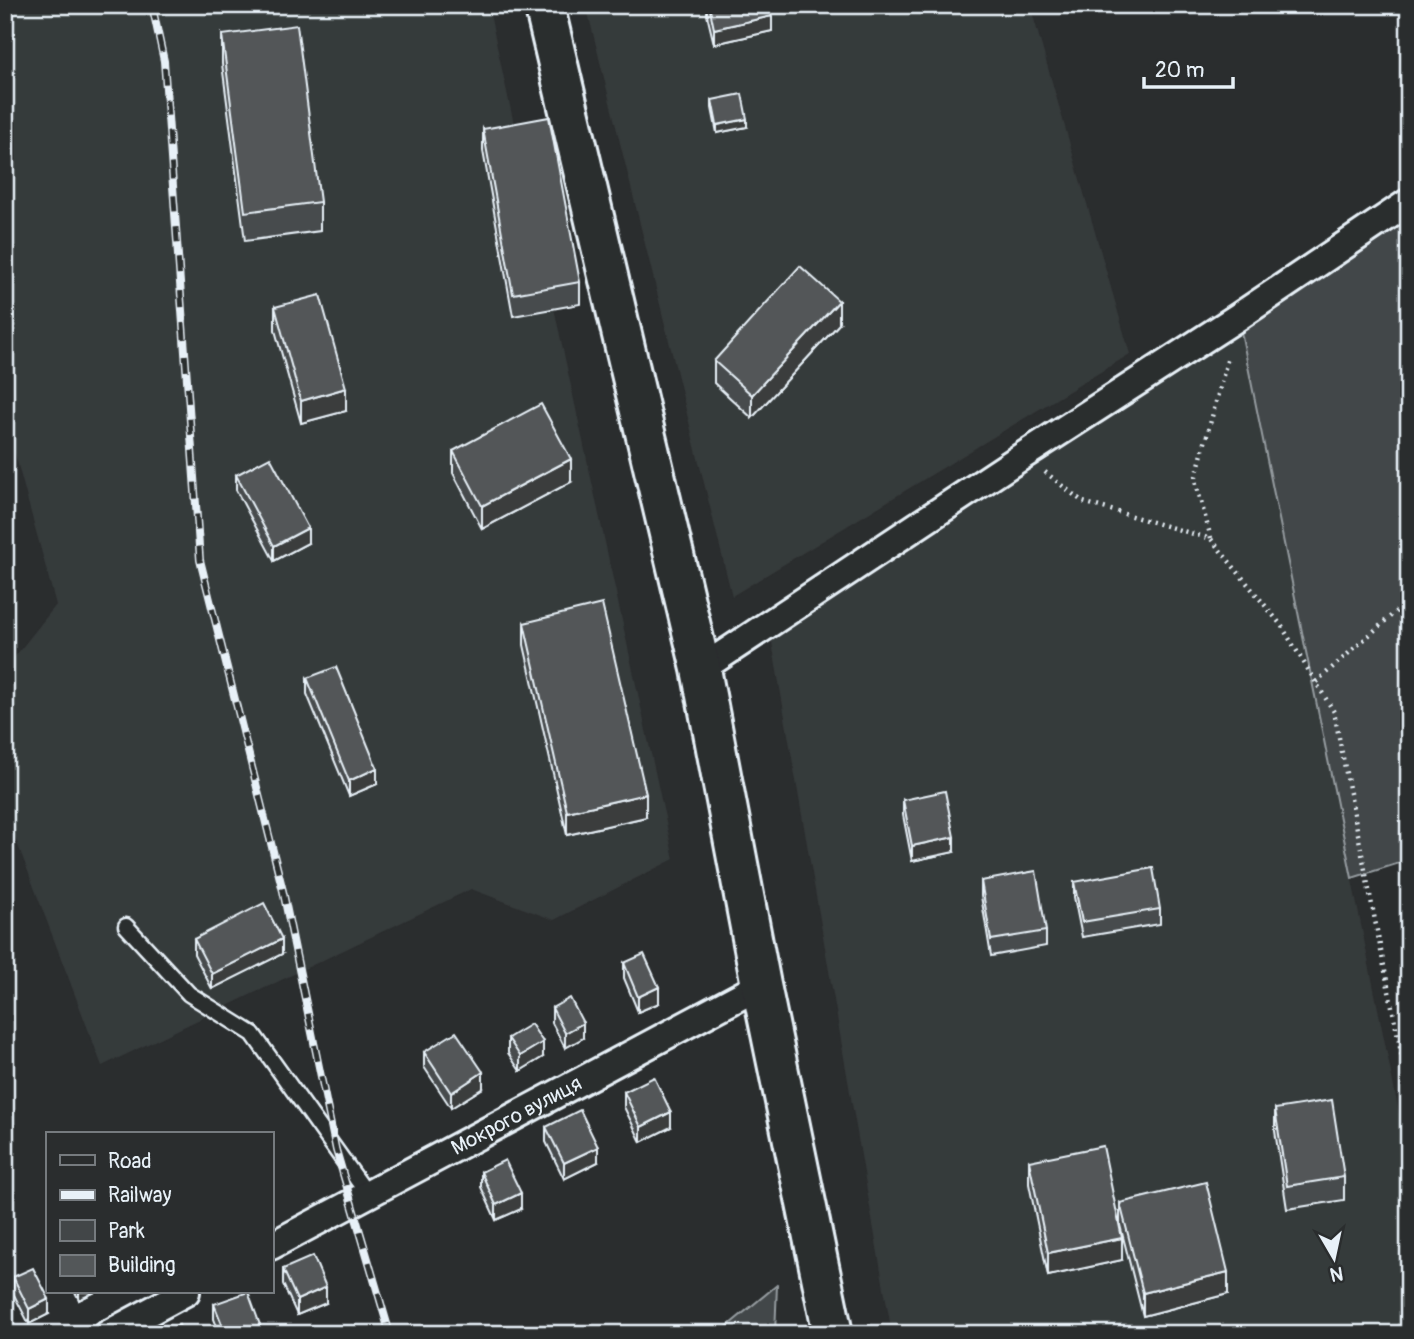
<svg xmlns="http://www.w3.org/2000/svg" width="1414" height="1339" font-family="Pangolin,sans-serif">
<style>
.built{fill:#363a3b}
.green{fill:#424648;stroke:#959ca0;stroke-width:2}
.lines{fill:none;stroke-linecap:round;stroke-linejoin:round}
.service-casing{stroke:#e8f1f8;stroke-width:19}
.minor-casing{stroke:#e8f1f8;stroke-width:32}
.primary-casing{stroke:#e8f1f8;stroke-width:44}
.path{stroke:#e8f1f8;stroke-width:4.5;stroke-dasharray:2 5;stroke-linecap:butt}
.service{stroke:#2a2d2e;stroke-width:14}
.minor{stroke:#2a2d2e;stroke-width:26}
.primary{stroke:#2a2d2e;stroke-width:38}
.rail-casing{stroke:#e8f1f8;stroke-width:8}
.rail{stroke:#2a2d2e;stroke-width:5;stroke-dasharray:16;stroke-linecap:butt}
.wall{fill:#474b4d;stroke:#e8f1f8;stroke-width:2}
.shaded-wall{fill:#3a3d3e;stroke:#e8f1f8;stroke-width:2}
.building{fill:#535759;stroke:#e8f1f8;stroke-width:2}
.labels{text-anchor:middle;stroke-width:6;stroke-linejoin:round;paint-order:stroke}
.street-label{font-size:21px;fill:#e8f1f8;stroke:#2a2d2e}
</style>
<rect width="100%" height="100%" fill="#2a2d2e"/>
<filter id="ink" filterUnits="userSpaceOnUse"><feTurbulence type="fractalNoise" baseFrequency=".0143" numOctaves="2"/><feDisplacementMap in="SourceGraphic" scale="14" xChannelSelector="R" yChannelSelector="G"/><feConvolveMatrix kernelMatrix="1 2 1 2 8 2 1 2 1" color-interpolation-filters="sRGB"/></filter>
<g filter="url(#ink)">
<!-- built -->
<g class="built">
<path d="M5,5H488L674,859L554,920L471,889L102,1066L5,811V669L56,605L5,417Z"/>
<path d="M586,5H1030L1130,354L732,596Z"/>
<path d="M1238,317L1409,1162V1334H892L769,625Z"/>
</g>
<!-- green -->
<g class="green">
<path d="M1409,202V860L1352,878L1238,317Z"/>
<path d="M777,1285L775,1334H718Z"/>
</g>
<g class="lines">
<defs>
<path id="service" d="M126,926L189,994L253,1034L368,1195"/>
<g id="minor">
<path d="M701,669L1024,455L1238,317L1409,202"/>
<path id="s1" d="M271,1246L761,985"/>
<path d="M108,1334L186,1292"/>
</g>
<path id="primary" d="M544,5L701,669L761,985L833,1334"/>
</defs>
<!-- service casing -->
<use href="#service" class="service-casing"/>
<!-- minor casing -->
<use href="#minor" class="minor-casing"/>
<!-- primary casing -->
<use href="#primary" class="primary-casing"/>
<!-- path -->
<g class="path">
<path d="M1045,472L1083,502L1211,539L1281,625L1334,712L1409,1093"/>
<path d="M1211,538L1195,480L1228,357"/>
<path d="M1316,682L1409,600"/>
</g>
<!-- service -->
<use href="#service" class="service"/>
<!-- minor -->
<use href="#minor" class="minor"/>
<!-- primary -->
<use href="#primary" class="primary"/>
<defs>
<path id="rail" d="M152,5L164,61L200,560L283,891L336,1150L390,1334"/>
</defs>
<!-- rail casing -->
<use href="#rail" class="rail-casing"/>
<!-- rail -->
<use href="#rail" class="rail"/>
</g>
<!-- wall -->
<g class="wall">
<path d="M707,5H770L772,31L714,44L707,15Z"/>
<path d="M222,35L320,202V231L245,241L222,64Z"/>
<path d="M712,100L747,127L717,133L712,108Z"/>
<path d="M483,129L580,282V304L513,316L483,151Z"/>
<path d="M275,307L346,411L301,423L275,330Z"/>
<path d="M839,324L752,418L714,383V361Z"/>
<path d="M453,451L571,482L482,529L453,473Z"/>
<path d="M236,475L308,543L274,561L236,490Z"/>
<path d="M524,623L646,817L567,835L524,645Z"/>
<path d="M307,678L377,784L349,796L307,694Z"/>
<path d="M903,800L954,852L912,861L903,815Z"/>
<path d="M981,881L1046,931V946L991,956L981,896Z"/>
<path d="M1074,882L1160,909V924L1082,937L1074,897Z"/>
<path d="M194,939L282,954L212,989L194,954Z"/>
<path d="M624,963L659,1003L638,1012L624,978Z"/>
<path d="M552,1008L583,1038L565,1048L552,1023Z"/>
<path d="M508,1038L543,1057L520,1071L508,1053Z"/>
<path d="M424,1052L483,1088L451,1108L424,1067Z"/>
<path d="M624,1092L671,1127L641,1142L624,1107Z"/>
<path d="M1275,1109L1344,1177V1200L1287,1209L1275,1131Z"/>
<path d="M546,1127L598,1162L564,1179L546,1142Z"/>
<path d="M1029,1161L1122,1260L1048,1276L1029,1184Z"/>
<path d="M481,1172L521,1209L496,1220L481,1187Z"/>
<path d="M1120,1203L1228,1294L1143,1316L1120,1225Z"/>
<path d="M283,1269L326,1303L297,1315L283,1284Z"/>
<path d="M13,1277L49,1314L29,1324L13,1293Z"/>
<path d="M75,1292H95L79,1300Z"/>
<path d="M214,1304L260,1334H220L214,1319Z"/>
</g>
<!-- shaded-wall -->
<g class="shaded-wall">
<path d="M772,16V31L714,44V29Z"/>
<path d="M747,119V127L717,133V125Z"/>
<path d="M839,301V324L752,418V395Z"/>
<path d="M346,388V411L301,423V401Z"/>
<path d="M571,459V482L482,529V506Z"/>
<path d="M308,528V543L274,561V546Z"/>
<path d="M377,768V784L349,796V781Z"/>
<path d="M646,794V817L567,835V812Z"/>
<path d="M954,837V852L912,861V846Z"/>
<path d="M13,881V904L5,906V884Z"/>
<path d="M282,939V954L212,989V974Z"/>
<path d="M659,987V1003L638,1012V997Z"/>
<path d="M583,1023V1038L565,1048V1033Z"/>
<path d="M543,1042V1057L520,1071V1056Z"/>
<path d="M483,1072V1088L451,1108V1093Z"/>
<path d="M671,1112V1127L641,1142V1127Z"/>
<path d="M598,1147V1162L564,1179V1163Z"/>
<path d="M521,1193V1209L496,1220V1205Z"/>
<path d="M1122,1238V1260L1048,1276V1253Z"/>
<path d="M1228,1272V1294L1143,1316V1293Z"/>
<path d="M326,1287V1303L297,1315V1300Z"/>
<path d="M79,1292H95L79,1300Z"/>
<path d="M49,1299V1314L29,1324V1309Z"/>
<path d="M260,1325V1334H237Z"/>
</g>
<!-- building -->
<g class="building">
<path d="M709,5H770L772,16L714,29Z"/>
<path d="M297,25L320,202L245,212L222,35Z"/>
<path d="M742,94L747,119L717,125L712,100Z"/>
<path d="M549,117L580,282L513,294L483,129Z"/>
<path d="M800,266L839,301L752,395L714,361Z"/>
<path d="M320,295L346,388L301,401L275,307Z"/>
<path d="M541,404L571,459L482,506L453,451Z"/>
<path d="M270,457L308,528L274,546L236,475Z"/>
<path d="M602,604L646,794L567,812L524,623Z"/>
<path d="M336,667L377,768L349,781L307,678Z"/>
<path d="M945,791L954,837L912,846L903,800Z"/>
<path d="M5,856L13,881L5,884Z"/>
<path d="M1153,868L1160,909L1082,922L1074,882Z"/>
<path d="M1036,871L1046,931L991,940L981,881Z"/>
<path d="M264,903L282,939L212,974L194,939Z"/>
<path d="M644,954L659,987L638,997L624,963Z"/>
<path d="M570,998L583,1023L565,1033L552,1008Z"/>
<path d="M531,1024L543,1042L520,1056L508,1038Z"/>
<path d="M456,1032L483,1072L451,1093L424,1052Z"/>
<path d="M654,1077L671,1112L641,1127L624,1092Z"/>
<path d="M1332,1100L1344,1177L1287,1186L1275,1109Z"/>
<path d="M580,1110L598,1147L564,1163L546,1127Z"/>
<path d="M1103,1146L1122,1238L1048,1253L1029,1161Z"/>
<path d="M505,1160L521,1193L496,1205L481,1172Z"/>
<path d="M1206,1182L1228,1272L1143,1293L1120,1203Z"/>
<path d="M313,1256L326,1287L297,1300L283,1269Z"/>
<path d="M33,1268L49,1299L29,1309L13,1277Z"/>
<path d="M248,1292L260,1325L237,1334H226L214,1304Z"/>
<path d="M179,1325L183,1334H161Z"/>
</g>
</g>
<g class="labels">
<!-- street labels -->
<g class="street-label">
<text dy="7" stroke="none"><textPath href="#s1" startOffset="278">Мокрого вулиця</textPath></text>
</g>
</g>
<!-- margin -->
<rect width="1414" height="1339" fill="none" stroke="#2a2d2e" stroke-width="28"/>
<rect x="14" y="14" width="1386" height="1311" fill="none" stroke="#e8f1f8" stroke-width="2.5" filter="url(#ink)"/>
<!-- legend -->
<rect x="46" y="1132" width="228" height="161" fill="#2a2d2e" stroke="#767b7f" stroke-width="2"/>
<rect x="60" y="1155" width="35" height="10" fill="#2a2d2e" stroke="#767b7f" stroke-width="2"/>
<text x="108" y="1168" font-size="21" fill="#e8f1f8">Road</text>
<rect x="60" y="1190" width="35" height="10" fill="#e8f1f8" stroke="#767b7f" stroke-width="2"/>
<text x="108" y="1202" font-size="21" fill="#e8f1f8">Railway</text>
<rect x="60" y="1220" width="35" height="21" fill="#424648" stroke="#767b7f" stroke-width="2"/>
<text x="108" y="1238" font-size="21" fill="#e8f1f8">Park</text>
<rect x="60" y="1255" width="35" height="21" fill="#535759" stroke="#767b7f" stroke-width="2"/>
<text x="108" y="1272" font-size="21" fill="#e8f1f8">Building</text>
<!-- north arrow -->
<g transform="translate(1334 1258) rotate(171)" stroke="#2a2d2e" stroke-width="5" paint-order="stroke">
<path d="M0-5L12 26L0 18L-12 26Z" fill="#e8f1f8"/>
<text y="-10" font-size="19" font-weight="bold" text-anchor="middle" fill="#e8f1f8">N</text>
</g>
<!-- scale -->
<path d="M1144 77v10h89v-10" fill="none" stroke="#e8f1f8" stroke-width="3.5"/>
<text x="1155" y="77" font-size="21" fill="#e8f1f8" stroke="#2a2d2e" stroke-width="5" paint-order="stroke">20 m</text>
</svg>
